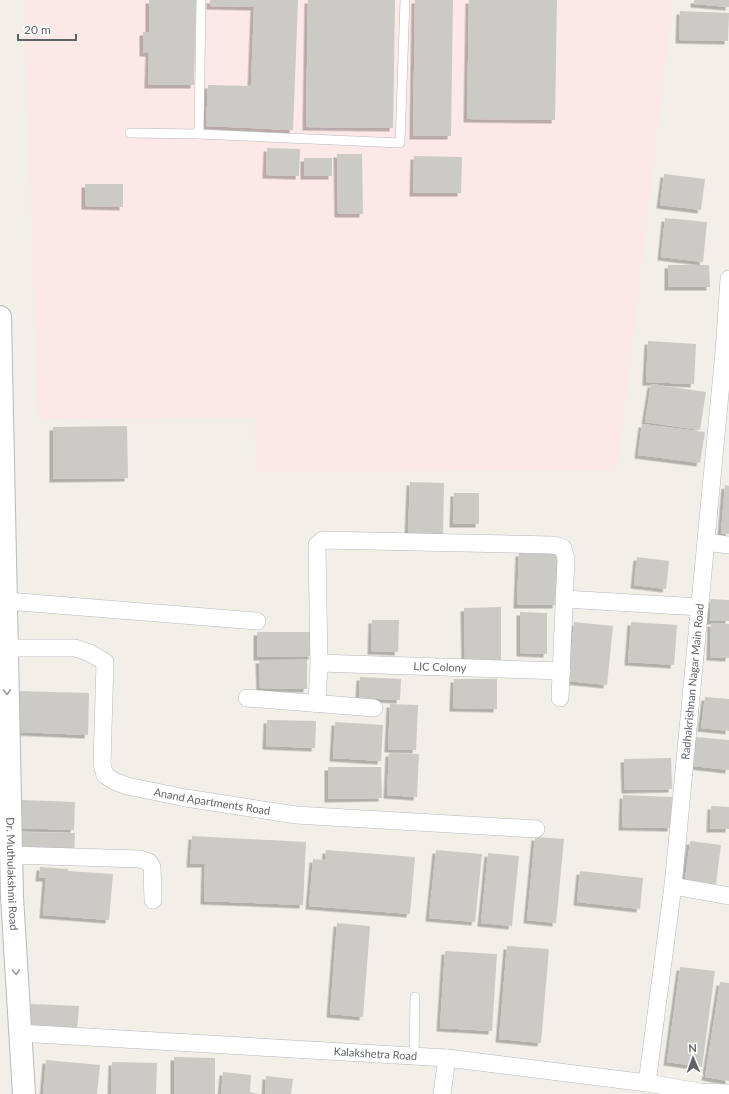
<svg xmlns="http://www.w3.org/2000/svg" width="729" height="1094" font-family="Lato,sans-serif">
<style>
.medical{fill:#fce8e6}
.building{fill:#cccac5;filter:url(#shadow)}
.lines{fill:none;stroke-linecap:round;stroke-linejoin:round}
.service-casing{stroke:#b5b8bc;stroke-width:10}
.minor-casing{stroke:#b5b8bc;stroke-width:18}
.secondary-casing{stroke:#b6babf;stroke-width:24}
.service{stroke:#fff;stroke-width:9}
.minor{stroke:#fff;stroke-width:17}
.secondary{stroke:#fff;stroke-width:22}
.oneway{stroke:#979a9d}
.labels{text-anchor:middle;stroke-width:3;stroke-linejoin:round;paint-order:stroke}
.street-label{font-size:11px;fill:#5f6368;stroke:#fff}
</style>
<defs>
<filter id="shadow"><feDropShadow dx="-3.5" dy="3.5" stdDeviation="0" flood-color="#0004"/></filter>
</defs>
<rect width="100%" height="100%" fill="#f1efe8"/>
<!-- medical -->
<path class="medical" d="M23,0H673L617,471L256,472L254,418L38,419Z"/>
<!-- building -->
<g class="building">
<path d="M149,0H196L194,85H148L149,53H143V32H149Z"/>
<path d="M210,0H298L293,130L206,126L208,85L251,86L254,7L210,6Z"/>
<path d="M308,0H395L393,128L306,127Z"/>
<path d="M415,0H453L451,136H413Z"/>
<path d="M469,0H557L555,120L467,119Z"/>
<path d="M694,0H729V7L694,4Z"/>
<path d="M680,11L729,13L728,41L679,40Z"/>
<path d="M267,148L300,149L299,176L266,175Z"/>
<path d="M337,154H362L363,214H338Z"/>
<path d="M414,156L462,157L461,193H413Z"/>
<rect x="304" y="158" width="28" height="18"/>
<path d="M664,174L705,179L701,210L660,205Z"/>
<path d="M85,184H123V207L85,206Z"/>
<path d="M665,218L707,222L703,262L661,257Z"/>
<path d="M668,265H709L710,287H668Z"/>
<path d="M648,341L696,344L694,384L646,382Z"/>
<path d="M651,384L706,392L700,430L645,422Z"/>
<path d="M642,424L705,432L700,463L638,455Z"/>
<path d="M127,426L128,478L53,479V427Z"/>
<path d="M410,482L444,483L443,534L408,533Z"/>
<path d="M725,485L729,486V534L721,533Z"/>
<path d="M454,493H479V524H453Z"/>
<path d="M519,553L558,554L556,605H517Z"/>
<path d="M637,557L669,561L666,589L634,585Z"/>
<path d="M710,599L729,600V621H710Z"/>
<path d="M501,607V660H465L464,608Z"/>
<path d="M520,612L547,613V654L520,653Z"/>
<path d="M372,620H399L398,652L371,651Z"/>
<path d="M574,622L613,626L607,685L568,681Z"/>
<path d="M631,622L677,625L674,665L628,662Z"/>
<path d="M711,623L729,624V658L710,657Z"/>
<path d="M257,632H311L312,656L257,657Z"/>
<path d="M259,660H307V689L260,688Z"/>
<path d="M360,677L401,679L400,700L359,698Z"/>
<path d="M454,679H497V709L453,708Z"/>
<path d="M19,691L89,693L88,735L18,732Z"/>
<path d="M705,697L729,699V731L701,728Z"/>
<path d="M390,704L418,705L416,750L388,749Z"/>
<path d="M267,720L316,721L315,748L266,746Z"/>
<path d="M335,722L383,725L381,761L333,758Z"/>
<path d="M696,737L729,740V770L693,766Z"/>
<path d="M389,753L419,754L417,797L387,795Z"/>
<path d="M671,758L672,789L625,790L624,759Z"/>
<path d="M328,767H381L382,798L328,799Z"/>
<path d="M623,795L672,797L671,828L622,827Z"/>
<path d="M21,800L75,802L74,830L20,828Z"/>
<path d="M711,806L729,807V829H710Z"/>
<path d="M22,832L75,833L74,861L21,859Z"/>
<path d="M192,836L306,842L303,905L204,901L205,864H190Z"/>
<path d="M535,837L564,839L556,923L527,920Z"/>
<path d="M690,841L721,845L716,884L685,880Z"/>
<path d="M326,850L415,857L410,914L309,906L313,859L325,860Z"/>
<path d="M436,850L482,854L475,922L429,918Z"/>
<path d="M488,853L519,856L512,926L481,923Z"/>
<path d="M40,867L68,869V871L113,874L109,920L43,915L46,878H39Z"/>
<path d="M580,871L643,878L640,909L577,902Z"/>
<path d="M337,923L370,926L363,1017L330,1014Z"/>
<path d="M507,946L549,949L541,1043L499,1039Z"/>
<path d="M445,951L497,954L492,1031L440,1028Z"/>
<path d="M680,967L715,971L702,1067L667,1062Z"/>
<path d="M720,982L729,983V1081L705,1077Z"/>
<path d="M31,1004L79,1006L77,1032L32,1029Z"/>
<path d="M174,1057L215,1058V1094H174Z"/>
<path d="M46,1060L100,1065L97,1094H43Z"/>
<path d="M112,1062L157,1063L156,1094H111Z"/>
<path d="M223,1072L251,1075L250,1092L259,1094H221Z"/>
<path d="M266,1076L293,1079L291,1094H265Z"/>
</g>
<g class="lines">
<defs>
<g id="service">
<path d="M130,133L199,134L400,143L405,0"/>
<path d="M199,134L201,0"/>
<path d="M414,1056L415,997"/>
</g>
<g id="minor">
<path d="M706,542L729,545"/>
<path d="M564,599L700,607"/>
<path d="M7,601L257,621"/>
<path id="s1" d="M6,648H75L90,653L105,662L102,764L105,775L114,781L127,786L186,798L296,815L536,829"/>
<path id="s2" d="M319,663L562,671"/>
<path d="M247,698L374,708"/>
<path d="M317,704L319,663L317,549V545L323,540L552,545L558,546L563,548L566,559L560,698"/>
<path d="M11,855L140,859L149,862L152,867L153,900"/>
<path d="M673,886L729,896"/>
<path id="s3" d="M19,1033L447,1058L647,1083L700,1092L729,1093"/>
<path id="s4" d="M647,1083L673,886L724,352L729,279"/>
<path d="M442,1094L447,1058"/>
</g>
<g id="secondary">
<path id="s5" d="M0,317L12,897L24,1094"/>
</g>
</defs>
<!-- service casing -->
<use href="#service" class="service-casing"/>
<!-- minor casing -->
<use href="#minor" class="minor-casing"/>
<!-- secondary casing -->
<use href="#secondary" class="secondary-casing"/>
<!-- service -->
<use href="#service" class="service"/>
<!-- minor -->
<use href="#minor" class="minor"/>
<!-- secondary -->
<use href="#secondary" class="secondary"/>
</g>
<!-- one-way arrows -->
<defs><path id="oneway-chevron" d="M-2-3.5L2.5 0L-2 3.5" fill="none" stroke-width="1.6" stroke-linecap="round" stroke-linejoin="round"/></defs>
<g class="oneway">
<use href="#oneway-chevron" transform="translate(7 692) rotate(89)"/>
<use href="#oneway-chevron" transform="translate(16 972) rotate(87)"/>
</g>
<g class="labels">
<!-- street labels -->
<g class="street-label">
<text dy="4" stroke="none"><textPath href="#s2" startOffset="121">LIC Colony</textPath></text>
<text dy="4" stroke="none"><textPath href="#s4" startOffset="404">Radhakrishnan Nagar Main Road</textPath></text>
<text dy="4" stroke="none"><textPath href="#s1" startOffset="327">Anand Apartments Road</textPath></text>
<text dy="4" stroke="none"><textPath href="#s5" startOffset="557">Dr. Muthulakshmi Road</textPath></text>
<text dy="4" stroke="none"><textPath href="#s3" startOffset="357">Kalakshetra Road</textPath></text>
</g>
</g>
<!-- north arrow -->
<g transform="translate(693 1058) rotate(358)" stroke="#ffffff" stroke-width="3" paint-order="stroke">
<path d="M0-3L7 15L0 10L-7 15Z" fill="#5f6368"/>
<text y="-6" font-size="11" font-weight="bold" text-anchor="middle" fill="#5f6368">N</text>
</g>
<!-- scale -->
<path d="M18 34v6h58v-6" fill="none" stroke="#5f6368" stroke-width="2"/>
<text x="24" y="34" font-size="12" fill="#5f6368" stroke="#ffffff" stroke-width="3" paint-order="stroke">20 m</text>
</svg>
